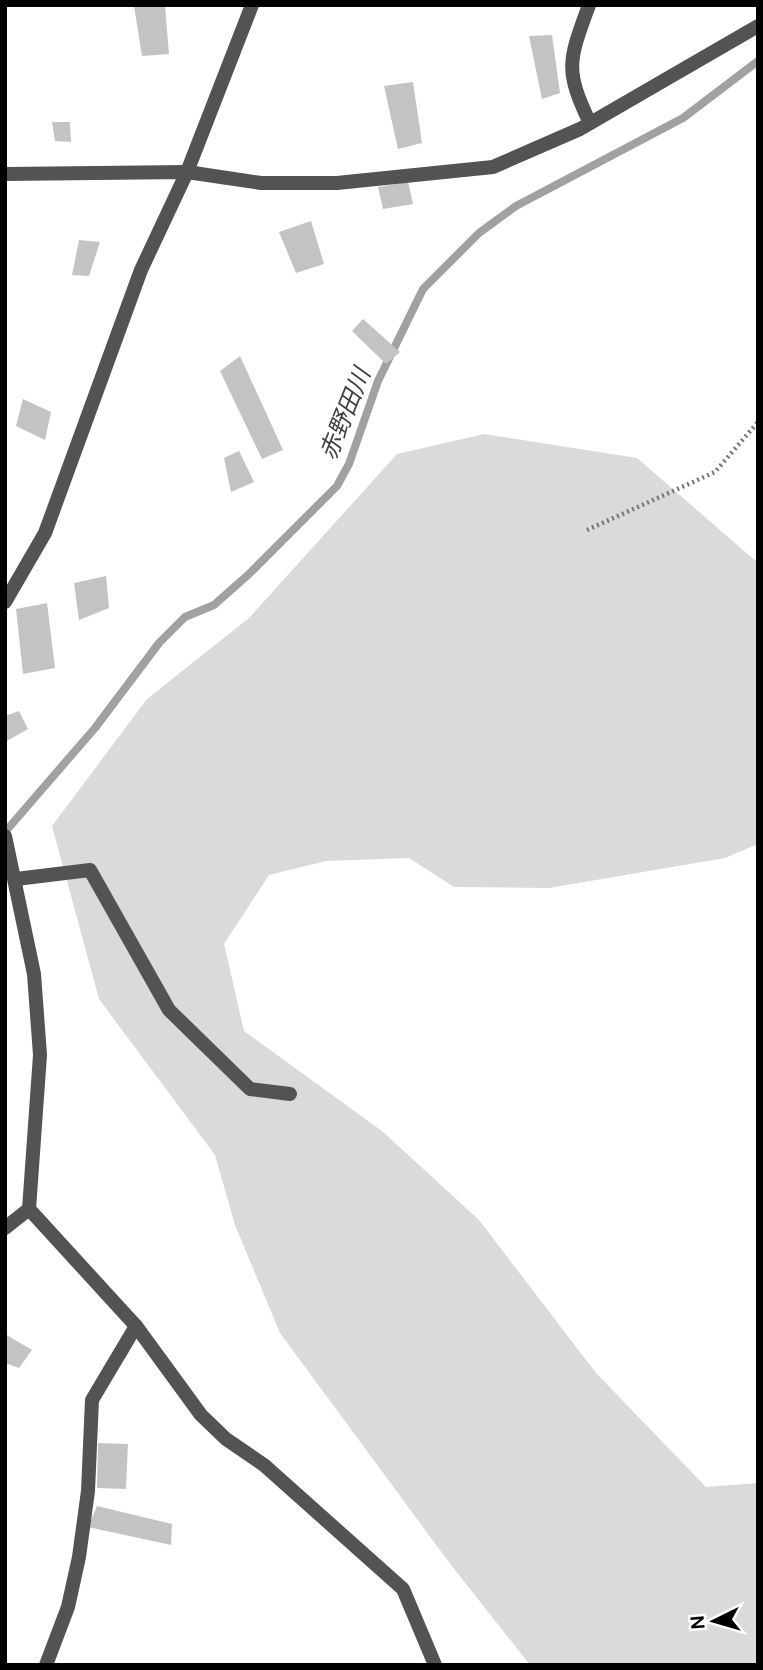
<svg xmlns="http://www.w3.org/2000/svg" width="763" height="1670" font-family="'DM Sans','Noto Sans JP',sans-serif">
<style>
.green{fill:#dadada}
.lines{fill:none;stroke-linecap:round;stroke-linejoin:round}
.stream{stroke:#a1a1a1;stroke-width:8}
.building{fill:#c3c3c3}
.path{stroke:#757575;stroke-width:4.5;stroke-dasharray:2 3.5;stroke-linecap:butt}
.street{stroke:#535353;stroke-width:14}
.labels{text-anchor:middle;stroke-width:5;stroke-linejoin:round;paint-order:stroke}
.water-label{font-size:24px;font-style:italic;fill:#424242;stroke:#fff}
</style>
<rect width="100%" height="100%" fill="#fff"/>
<!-- green -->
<path class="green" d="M484,434L637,458L758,563V844L725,858L549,888L454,887L409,858L326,861L269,875L224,944L244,1031L382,1131L479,1220L596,1373L706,1487L758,1483V1665H530L448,1561L280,1333L235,1225L215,1155L99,999L52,826L147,699L249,618L397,454Z"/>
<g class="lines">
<!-- stream -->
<path class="stream" d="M5,832L95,728L159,643L185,617L214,605L249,574L337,486L349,464L378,381L423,289L479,233L516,206L683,118L758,61"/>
</g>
<!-- building -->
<g class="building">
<path d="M134,6H165L169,54L142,56Z"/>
<path d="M552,35L560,93L542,99L529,36Z"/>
<path d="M413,82L422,143L398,149L384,86Z"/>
<path d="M52,122H70L71,142L55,141Z"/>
<path d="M408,182L413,204L383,209L378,187Z"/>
<path d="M311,221L324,264L296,273L279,232Z"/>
<path d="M79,240L100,242L89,276L72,275Z"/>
<path d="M363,319L400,352L386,364L352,331Z"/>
<path d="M240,356L283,450L262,459L220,371Z"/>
<path d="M23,399L51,412L45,440L16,426Z"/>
<path d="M239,451L254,482L231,492L224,458Z"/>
<path d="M106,576L109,608L79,620L74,583Z"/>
<path d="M47,603L55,668L23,674L16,609Z"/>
<path d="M19,711L28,729L5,742V716Z"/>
<path d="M5,1334L32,1350L19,1368L5,1363Z"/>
<path d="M98,1443L128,1444L126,1489L97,1488Z"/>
<path d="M97,1506L172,1524L171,1545L88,1527Z"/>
</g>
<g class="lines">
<!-- path -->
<path class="path" d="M587,530L715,472L758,422"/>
<!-- street -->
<g class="street">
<path d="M589,5C569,60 564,69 590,123"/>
<path d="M5,174L187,172L261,183H337L493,167L580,129L758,26"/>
<path d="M5,602L45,533L141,270L187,172L252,5"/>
<path d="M5,836L34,974L40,1055L29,1209L5,1228"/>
<path d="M16,879L90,870L169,1010L250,1089L290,1094"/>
<path d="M29,1209L136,1326L201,1415L226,1439L264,1465L403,1589L435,1665"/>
<path d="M46,1665L68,1607L79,1557L88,1491L92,1400L136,1326"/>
</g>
</g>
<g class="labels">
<!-- water labels -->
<g class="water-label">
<text transform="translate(345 414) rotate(-68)" y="8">赤野田川</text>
</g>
</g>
<!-- border -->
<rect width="763" height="1670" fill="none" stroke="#000000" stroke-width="14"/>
<!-- north arrow -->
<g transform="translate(714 1621) rotate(265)" stroke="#ffffff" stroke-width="5" paint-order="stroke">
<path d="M0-5L12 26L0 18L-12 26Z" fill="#000000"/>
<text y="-10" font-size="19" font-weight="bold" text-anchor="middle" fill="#000000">N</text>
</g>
</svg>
